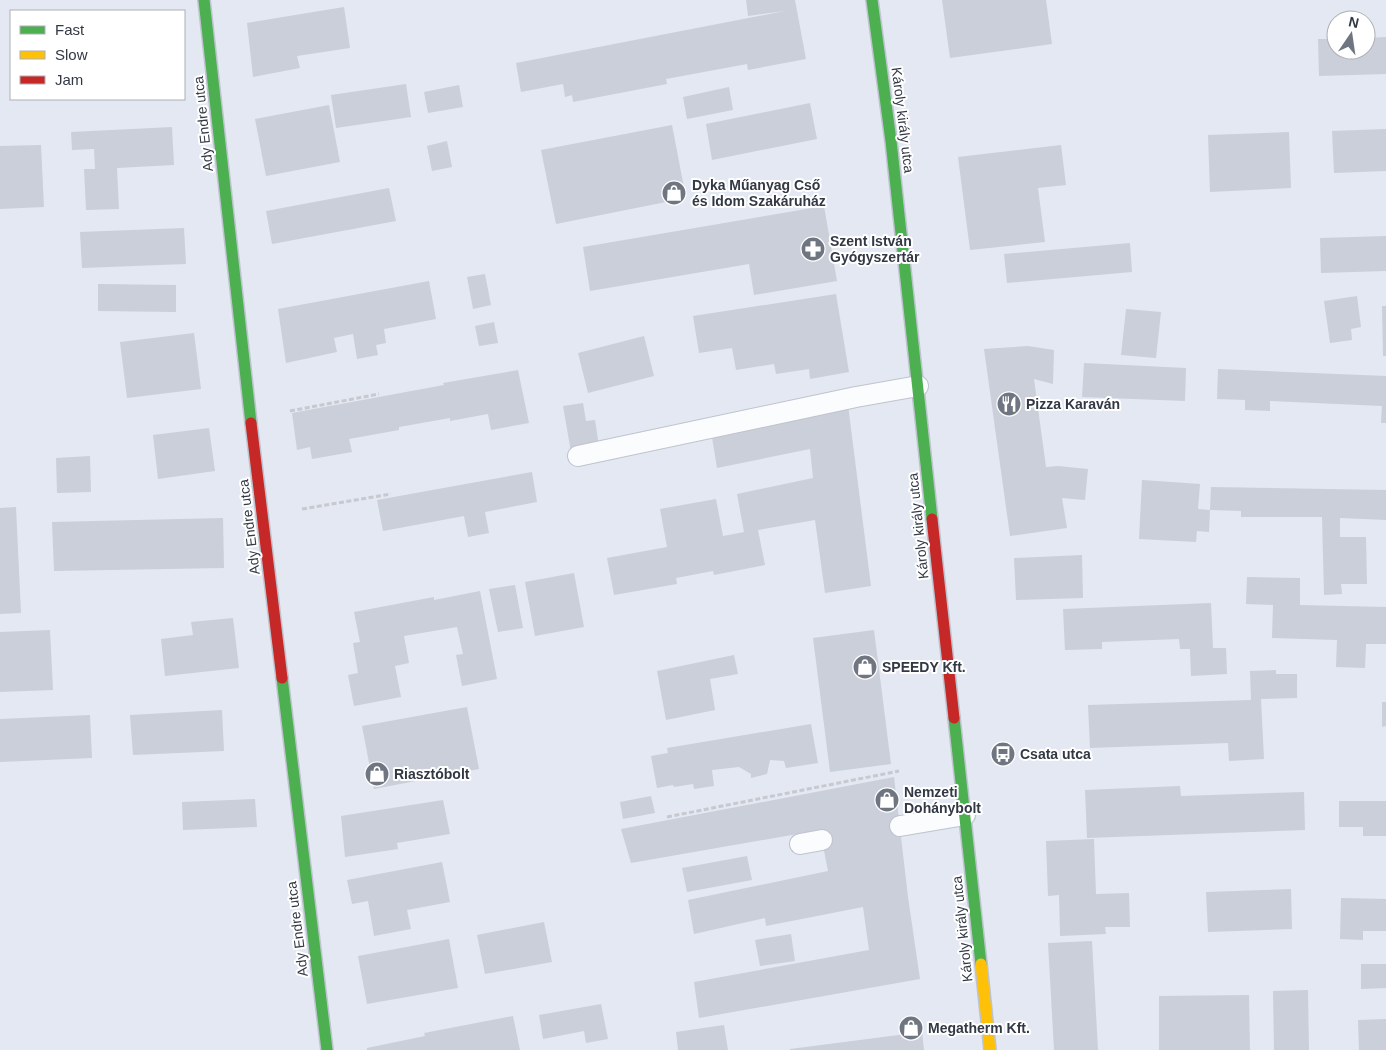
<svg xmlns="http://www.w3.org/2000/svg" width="1386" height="1050" font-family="Arial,sans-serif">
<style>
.building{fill:#cacfda}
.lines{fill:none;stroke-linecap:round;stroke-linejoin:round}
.lane-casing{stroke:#bec4ce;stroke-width:22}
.fast-casing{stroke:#bec4ce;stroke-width:14}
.slow-casing{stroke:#bec4ce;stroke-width:14}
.jam-casing{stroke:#bec4ce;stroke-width:14}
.path{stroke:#c8c9cf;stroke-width:3;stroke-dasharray:5 2.5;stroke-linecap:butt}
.lane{stroke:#fbfcfd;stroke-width:20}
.fast{stroke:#4caf50;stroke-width:11}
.slow{stroke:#ffc107;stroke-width:11}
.jam{stroke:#c62828;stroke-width:11}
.labels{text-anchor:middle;stroke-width:4;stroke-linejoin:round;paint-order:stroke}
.street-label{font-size:14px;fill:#323844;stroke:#fff}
.poi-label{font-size:14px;font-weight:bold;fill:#323844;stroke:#fff;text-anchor:start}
</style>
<rect width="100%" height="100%" fill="#e3e8f3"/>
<!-- building -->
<g class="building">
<path d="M746,0H795L806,59L748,70L747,64L666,79L667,84L573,102L572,95L565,97L563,84L521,92L516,63L785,11L748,16Z"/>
<path d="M942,0H1046L1052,44L950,58Z"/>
<path d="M344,7L350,48L297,56L300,68L253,77L247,23Z"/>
<path d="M1386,37V74L1319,76L1318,39H1336V50H1366V38Z"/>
<path d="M406,84L411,117L336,128L331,95Z"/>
<path d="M459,85L463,107L428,113L424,92Z"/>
<path d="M729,87L733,110L687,119L683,97Z"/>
<path d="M810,103L817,139L712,160L706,124Z"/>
<path d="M329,105L340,162L266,176L255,119Z"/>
<path d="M672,125L686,198L556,224L541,150Z"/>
<path d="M172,127L174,165L117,168L119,209L86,210L84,169H95L94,149L72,150L71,132Z"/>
<path d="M1386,129V171L1334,173L1332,131Z"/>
<path d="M1289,132L1291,188L1210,192L1208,135Z"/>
<path d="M447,141L452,167L432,171L427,146Z"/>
<path d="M41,145L44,207L0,209V146Z"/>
<path d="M1061,145L1066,185L1038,188L1045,242L970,250L958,157Z"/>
<path d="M389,188L396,221L272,244L266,211Z"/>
<path d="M824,206L837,281L754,295L749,264L590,291L583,247Z"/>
<path d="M184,228L186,264L82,268L80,232Z"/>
<path d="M1386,236V271L1321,273L1320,238Z"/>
<path d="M1130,243L1132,272L1007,283L1004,254Z"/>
<path d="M485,274L491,305L473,309L467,277Z"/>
<path d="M429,281L436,319L384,329L386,343L376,345L378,355L357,359L353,334L334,338L337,352L286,363L278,309Z"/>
<path d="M98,284L176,285V312L98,311Z"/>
<path d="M836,294L849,372L810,379L809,369L776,374L774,364L736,370L732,348L699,353L693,316Z"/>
<path d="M1357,296L1361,327L1351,329L1352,340L1330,343L1324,301Z"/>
<path d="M1382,306H1386V356H1383Z"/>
<path d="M1126,309L1161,312L1156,358L1121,355Z"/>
<path d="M494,322L498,343L479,346L475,326Z"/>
<path d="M194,333L201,389L127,398L120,342Z"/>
<path d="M644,336L654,376L588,393L578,353Z"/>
<path d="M1028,346L1054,350L1053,384L1034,379L1046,467L1058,466L1088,469L1085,500L1062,498L1067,528L1010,536L984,349Z"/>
<path d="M1084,363L1186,368L1185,401L1082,397Z"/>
<path d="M1218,369L1386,376V423H1381L1382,406L1270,401V411L1245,410V400L1217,399Z"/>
<path d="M518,370L529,423L491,430L488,414L450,421V418L399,427V430L349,439L352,452L312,459L310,447L297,450L292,413L444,385L443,383Z"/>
<path d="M583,403L586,421L595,420L599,446L571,452L563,406Z"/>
<path d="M848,405L871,586L825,593L815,520L758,530L765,565L714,575L713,571L676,578L677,584L614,595L607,558L667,547L660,509L716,499L723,536L744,532L737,494L813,478L810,449L717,468L711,431Z"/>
<path d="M209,428L215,471L158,479L153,435Z"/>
<path d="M90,456L91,492L57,493L56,458Z"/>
<path d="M532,472L537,502L485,512L489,533L468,537L464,516L383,531L377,500Z"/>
<path d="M1142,480L1200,484L1198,509L1210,510L1209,532L1197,531L1196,542L1139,539Z"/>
<path d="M1211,487L1386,490V520L1340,518V537H1366L1367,584H1341L1342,594L1324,595L1322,517H1241V511L1210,510Z"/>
<path d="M16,507L21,613L0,614V508Z"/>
<path d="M223,518L224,568L54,571L52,522Z"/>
<path d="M1082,555L1083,598L1016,600L1014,558Z"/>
<path d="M574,573L584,627L535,636L525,582Z"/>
<path d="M1247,577L1300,578V605L1386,607V644H1366L1365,668L1336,667L1337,640L1272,638L1273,605L1246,604Z"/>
<path d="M515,585L523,628L498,632L489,589Z"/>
<path d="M480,591L497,679L462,686L456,655L463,654L457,627L404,636L409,663L395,666L401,697L354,706L348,675L358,673L353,643L360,642L354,612L434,597V600Z"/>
<path d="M1211,603L1213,648H1226L1227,674L1191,676L1190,649H1180L1179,639L1102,642V649L1065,650L1063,609Z"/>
<path d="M233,618L239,668L165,676L161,639L193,635L191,622Z"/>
<path d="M50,630L53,690L0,692V632Z"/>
<path d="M874,630L891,764L830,772L813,638Z"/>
<path d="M734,655L738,674L710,679L715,710L666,720L657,671Z"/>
<path d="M1276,670V674H1297V698L1261,699L1264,759L1229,761L1228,743L1090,748L1088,705L1251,700L1250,671Z"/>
<path d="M1382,702H1386V726L1382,727Z"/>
<path d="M467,707L479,769L374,789L362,726Z"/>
<path d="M222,710L224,751L133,755L130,715Z"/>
<path d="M90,715L92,758L0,762V719Z"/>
<path d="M811,724L818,763L786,768L784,761L770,760L767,774L751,778V774L739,767L712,770L714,786L694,789L693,784L674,787L673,785L657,788L651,756L668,753L667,748Z"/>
<path d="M894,777L908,897L920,979L699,1018L694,982L869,950L863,907L766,926L765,918L694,934L688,900L828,871L820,830L631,863L621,829Z"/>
<path d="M1180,786L1181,796L1304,792L1305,830L1087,838L1085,790Z"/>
<path d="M651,796L655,813L623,819L620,802Z"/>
<path d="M255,799L257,827L183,830L182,802Z"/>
<path d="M443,800L450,834L397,843L398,849L345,857L341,816Z"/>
<path d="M1339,801H1386V836H1363V827H1339Z"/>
<path d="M1094,839L1096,894L1129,893L1130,927H1105L1106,934L1060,936L1059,895L1048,896L1046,841Z"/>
<path d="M747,856L752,880L687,892L682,868Z"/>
<path d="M442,862L450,902L407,910L411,929L374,936L368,901L352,904L347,880Z"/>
<path d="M1291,889L1292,929L1208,932L1206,892Z"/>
<path d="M1341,898L1386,899V931H1363V940L1340,939Z"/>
<path d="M544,922L552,962L485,974L477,935Z"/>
<path d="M791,934L795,961L760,966L755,940Z"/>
<path d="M449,939L458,988L367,1004L358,956Z"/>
<path d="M1092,941L1098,1050H1054L1048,943Z"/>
<path d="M1361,964H1386V988L1361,989Z"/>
<path d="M1308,990L1309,1050H1274L1273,991Z"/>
<path d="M1249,995L1250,1050H1159V996Z"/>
<path d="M601,1004L608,1039L586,1043L584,1031L543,1039L539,1015Z"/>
<path d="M513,1016L520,1050H367V1048L425,1036L424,1033Z"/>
<path d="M1386,1019V1050H1359L1358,1020Z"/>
<path d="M724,1025L728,1050H678L676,1032Z"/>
<path d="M922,1032L924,1050H790V1049Z"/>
</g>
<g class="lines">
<defs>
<g id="lane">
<path d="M578,456L856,397L918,386"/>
<path d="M900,826L965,815"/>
<path d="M800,844L822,840"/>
</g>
<g id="fast">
<path d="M204,0L251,423"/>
<path d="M872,0L891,141L932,519"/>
<path d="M282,678L327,1050"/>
<path d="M954,718L981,964"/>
</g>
<path id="slow" d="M981,964L990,1050"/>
<g id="jam">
<path d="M251,423L282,678"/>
<path d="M932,519L954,718"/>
</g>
</defs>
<!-- lane casing -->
<use href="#lane" class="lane-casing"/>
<!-- fast casing -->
<use href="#fast" class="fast-casing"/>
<!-- slow casing -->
<use href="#slow" class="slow-casing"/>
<!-- jam casing -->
<use href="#jam" class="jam-casing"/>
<!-- path -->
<g class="path">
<path d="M290,411L379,394"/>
<path d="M302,509L391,494"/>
<path d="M667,817L899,771"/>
</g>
<!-- lane -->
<use href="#lane" class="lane"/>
<!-- fast -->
<use href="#fast" class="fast"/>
<!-- slow -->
<use href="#slow" class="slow"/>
<!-- jam -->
<use href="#jam" class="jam"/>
</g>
<!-- icons -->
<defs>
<symbol id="shop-disc" viewBox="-11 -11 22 22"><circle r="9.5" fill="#707681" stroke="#fff"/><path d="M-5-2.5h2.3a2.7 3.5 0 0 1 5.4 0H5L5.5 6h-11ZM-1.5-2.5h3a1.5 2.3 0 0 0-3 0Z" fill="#fff"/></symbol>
<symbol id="pharmacy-disc" viewBox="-11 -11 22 22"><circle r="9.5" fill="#707681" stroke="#fff"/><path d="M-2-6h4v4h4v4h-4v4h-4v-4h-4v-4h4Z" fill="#fff"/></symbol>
<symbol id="restaurant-disc" viewBox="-11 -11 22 22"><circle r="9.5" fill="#707681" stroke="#fff"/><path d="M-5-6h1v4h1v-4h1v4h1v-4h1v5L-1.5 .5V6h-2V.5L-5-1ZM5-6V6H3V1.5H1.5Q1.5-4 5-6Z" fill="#fff"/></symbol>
<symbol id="bus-disc" viewBox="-11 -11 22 22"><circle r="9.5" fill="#707681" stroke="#fff"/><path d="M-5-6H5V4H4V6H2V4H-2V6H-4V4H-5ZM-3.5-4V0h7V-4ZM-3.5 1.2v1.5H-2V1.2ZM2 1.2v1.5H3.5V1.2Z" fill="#fff"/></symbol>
</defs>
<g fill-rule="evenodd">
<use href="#shop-disc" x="660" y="179" width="28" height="28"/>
<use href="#pharmacy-disc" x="799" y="235" width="28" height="28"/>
<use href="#restaurant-disc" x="995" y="390" width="28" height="28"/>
<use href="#shop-disc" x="851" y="653" width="28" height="28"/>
<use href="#bus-disc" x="989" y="740" width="28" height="28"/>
<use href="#shop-disc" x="363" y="760" width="28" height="28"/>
<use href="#shop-disc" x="873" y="786" width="28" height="28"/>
<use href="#shop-disc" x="897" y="1014" width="28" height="28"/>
</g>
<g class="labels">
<!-- street labels -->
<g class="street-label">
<text transform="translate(903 120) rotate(83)" y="5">Károly király utca</text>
<text transform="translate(203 124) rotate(-96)" y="5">Ady Endre utca</text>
<text transform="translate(918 526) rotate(-96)" y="5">Károly király utca</text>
<text transform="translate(249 527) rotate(-97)" y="5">Ady Endre utca</text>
<text transform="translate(297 929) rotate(-97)" y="5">Ady Endre utca</text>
<text transform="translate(962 929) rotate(-96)" y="5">Károly király utca</text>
</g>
<!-- poi labels -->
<g class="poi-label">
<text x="692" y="190">Dyka Műanyag Cső<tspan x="692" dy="16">és Idom Szakáruház</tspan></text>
<text x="830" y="246">Szent István<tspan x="830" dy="16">Gyógyszertár</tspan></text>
<text x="1026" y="409">Pizza Karaván</text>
<text x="882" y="672">SPEEDY Kft.</text>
<text x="1020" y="759">Csata utca</text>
<text x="394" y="779">Riasztóbolt</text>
<text x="904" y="797">Nemzeti<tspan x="904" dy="16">Dohánybolt</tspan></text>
<text x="928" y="1033">Megatherm Kft.</text>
</g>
</g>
<!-- legend -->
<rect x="10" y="10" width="175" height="90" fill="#ffffff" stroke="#adafb4"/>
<rect x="20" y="26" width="25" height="8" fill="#4caf50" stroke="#adafb4"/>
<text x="55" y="35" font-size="15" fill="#323844">Fast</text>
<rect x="20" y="51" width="25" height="8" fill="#ffc107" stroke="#adafb4"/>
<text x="55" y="60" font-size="15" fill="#323844">Slow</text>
<rect x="20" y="76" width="25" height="8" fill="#c62828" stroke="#adafb4"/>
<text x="55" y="85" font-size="15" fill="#323844">Jam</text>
<!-- north arrow -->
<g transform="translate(1351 35) rotate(13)"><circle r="24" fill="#ffffff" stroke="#adafb4"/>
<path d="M0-4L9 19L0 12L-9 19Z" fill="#707681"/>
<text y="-8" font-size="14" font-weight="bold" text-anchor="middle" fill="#323844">N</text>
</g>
</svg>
